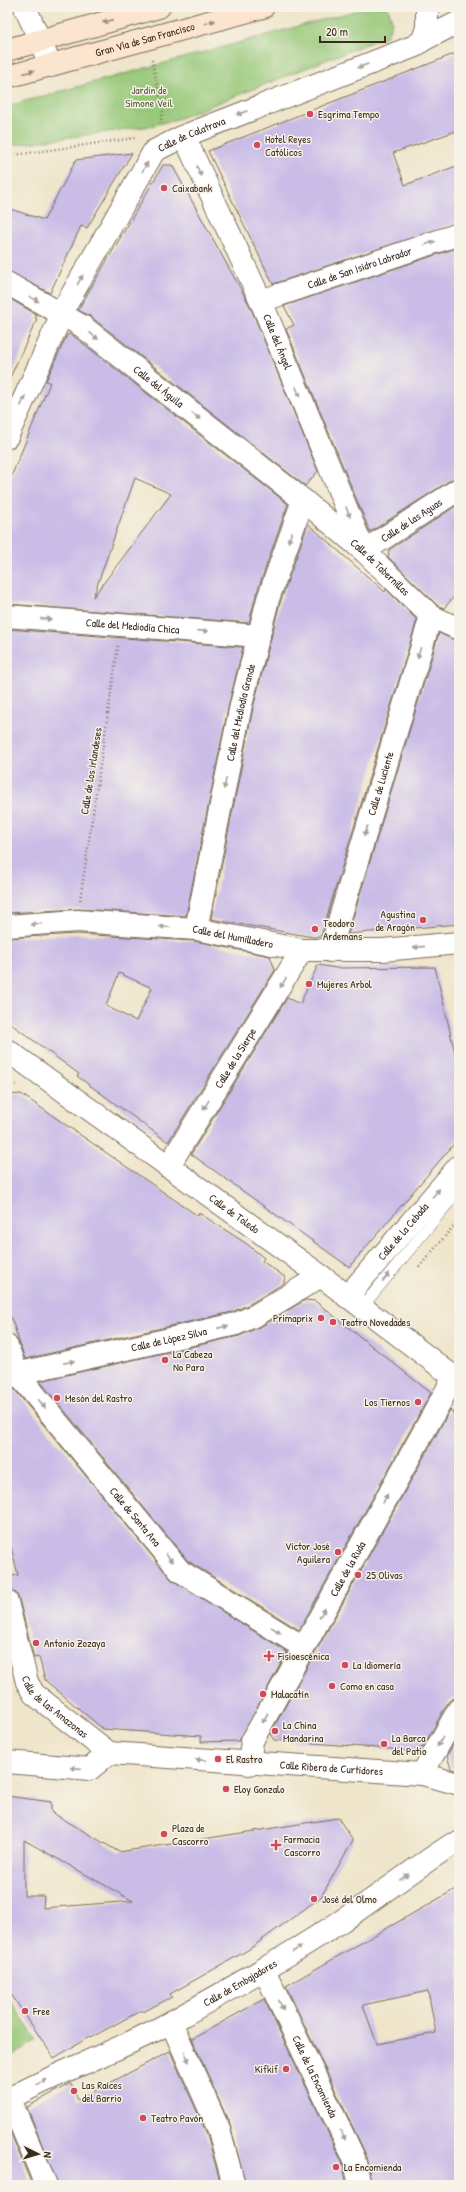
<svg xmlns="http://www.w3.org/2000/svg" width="466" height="2192" font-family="'Patrick Hand',sans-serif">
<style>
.green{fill:#96c878;stroke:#68794b}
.building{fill:#c9bce7;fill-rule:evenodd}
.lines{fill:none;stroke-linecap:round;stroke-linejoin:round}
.service-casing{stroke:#7a6b5a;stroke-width:12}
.minor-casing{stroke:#7a6b5a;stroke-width:24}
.tertiary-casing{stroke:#7a6b5a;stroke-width:24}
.secondary-casing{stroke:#7a6b5a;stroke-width:24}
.path{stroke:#7a6b5a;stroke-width:2.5;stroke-dasharray:1 3;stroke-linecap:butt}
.service{stroke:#fff;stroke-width:11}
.minor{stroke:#fff;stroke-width:22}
.tertiary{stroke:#fff;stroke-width:22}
.secondary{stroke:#fbe5cf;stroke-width:22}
.oneway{fill:#9b8876}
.oneway2{fill:#a79f9a}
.poi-dot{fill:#d1495b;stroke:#f7f3e8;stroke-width:1.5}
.labels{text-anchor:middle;stroke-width:3;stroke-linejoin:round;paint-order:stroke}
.street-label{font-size:11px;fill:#3b2a1e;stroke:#f7f3e8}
.park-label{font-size:11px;fill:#565939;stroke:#f7f3e8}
.poi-label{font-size:11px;fill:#3b2a1e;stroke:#f7f3e8;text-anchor:start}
</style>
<rect width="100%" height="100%" fill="#f7f3e8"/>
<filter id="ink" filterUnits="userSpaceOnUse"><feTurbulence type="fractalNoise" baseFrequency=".025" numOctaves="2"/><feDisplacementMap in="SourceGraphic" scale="8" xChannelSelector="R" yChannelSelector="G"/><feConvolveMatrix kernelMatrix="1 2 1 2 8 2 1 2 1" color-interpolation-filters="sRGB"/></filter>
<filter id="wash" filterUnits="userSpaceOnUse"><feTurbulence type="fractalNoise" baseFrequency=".012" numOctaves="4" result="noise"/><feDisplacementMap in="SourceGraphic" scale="16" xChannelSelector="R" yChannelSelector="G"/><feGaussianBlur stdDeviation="0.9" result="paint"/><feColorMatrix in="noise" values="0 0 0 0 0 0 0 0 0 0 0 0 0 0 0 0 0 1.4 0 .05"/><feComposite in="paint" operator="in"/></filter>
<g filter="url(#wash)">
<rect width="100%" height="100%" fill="#efe5ca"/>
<!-- green -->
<g class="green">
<path d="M369,7H388L392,22L387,36L180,118L151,126L7,146V106Z"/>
<path d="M7,1995L36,2040L7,2060Z"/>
</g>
<g id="blocks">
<!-- building -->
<g class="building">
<path d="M459,52V130L393,153L405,185L459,165V222L273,284L208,151Z"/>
<path d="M132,153L87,228L81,226L50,293L7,271V208L44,220L76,160Z"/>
<path d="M163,165H172L250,306L318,471L305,486L90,316L78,310Z"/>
<path d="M459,247V477L452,479L370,532L286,329L294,325L284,306Z"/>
<path d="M7,297L37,315L35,318L37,319L7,384Z"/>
<path d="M71,334L288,504L256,595L249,623L7,604V499L11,477L50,383L46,381L67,335ZM135,478L171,494L93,597Z"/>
<path d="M459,504V591L444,608L438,606L388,557L389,550Z"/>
<path d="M308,524L385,592L386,589L417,620L321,936L313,937L211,919L253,708L280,603Z"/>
<path d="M7,629L243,647L229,703L186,916L78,909L7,913Z"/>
<path d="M439,633L459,642V924L348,934Z"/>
<path d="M77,934L194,941L270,956L275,970L168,1142L77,1076L79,1074L7,1021V938ZM119,973L152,988L136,1021L106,1006Z"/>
<path d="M318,965L336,968L435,967L459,1070V1138L349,1267L191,1154L287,998L300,1004Z"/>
<path d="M21,1094L198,1216L199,1213L247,1244L264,1258L262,1261L285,1277L284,1283L250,1304L232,1312L25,1359L11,1317L7,1318V1095Z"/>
<path d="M305,1300L315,1301L431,1393L299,1630L188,1561L40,1381L239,1336L262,1326Z"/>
<path d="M14,1389L171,1579L287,1652L239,1741L201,1742V1736L103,1729L45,1680L39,1657L34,1658L19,1599L16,1593L7,1590V1576L18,1575L7,1530V1391Z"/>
<path d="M450,1410L459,1418V1697L453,1698L448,1702L423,1747L415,1751L274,1740L270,1734Z"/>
<path d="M459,1734V1771L451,1769L447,1756Z"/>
<path d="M7,1796L51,1802V1812L119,1852L338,1818L353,1840L321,1897L248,1950L170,1994L172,1997L143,2012L142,2010L90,2038L89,2037L54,2058L7,1988ZM24,1840L133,1901L43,1908L44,1896H24Z"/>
<path d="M459,1887V2185H372L365,2153L286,1986ZM428,1991L436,2033L377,2044L363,2005Z"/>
<path d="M264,1999L342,2162L347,2185H246L230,2125L192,2039Z"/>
<path d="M170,2051L207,2134L221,2185H58L27,2107L71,2083L78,2100Z"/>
<path d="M7,2124L32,2185H7Z"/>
</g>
</g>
</g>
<g filter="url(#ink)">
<use href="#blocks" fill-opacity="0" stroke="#7a6b5a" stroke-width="1"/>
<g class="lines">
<defs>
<path id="service" d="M362,1307L459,1190"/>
<g id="minor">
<path d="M25,7L51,66"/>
<path d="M423,40L427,27V7"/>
<path id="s1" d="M184,136L261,301L364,551L459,489"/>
<path id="s2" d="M7,283L82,326L303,500L364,551L431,616L459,629"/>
<path id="s3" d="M261,301L459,234"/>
<path id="s4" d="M7,437L67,303L154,151L184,136L415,46L423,40L459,22"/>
<path id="s5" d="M7,616L259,636"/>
<path id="s6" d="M7,926L77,921L196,929L302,950H383L459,943"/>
<path id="s7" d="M196,929L241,705L268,599L303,500"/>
<path id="s8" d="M330,951L431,616"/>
<path id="s9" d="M168,1167L302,950"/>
<path id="s10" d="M347,1297L459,1166"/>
<path id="s11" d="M7,1346L17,1373L180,1571L303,1647"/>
<path id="s12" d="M7,1376L236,1324L256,1315L321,1276"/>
<path id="s13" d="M7,1602L27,1682L34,1694L109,1753"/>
<path id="s14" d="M7,1762L90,1769L109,1753L422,1774L459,1784"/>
<path id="s15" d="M249,1764L252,1741L454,1377"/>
<path d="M422,1774L459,1709"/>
<path id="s16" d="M264,1970L354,2158L360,2185"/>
<path d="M171,2022L219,2130L234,2185"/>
<path d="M10,2099L46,2185"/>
<path id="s17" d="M7,2100C61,2070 119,2051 173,2021C234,1987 294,1953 352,1914C385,1891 417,1867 451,1845L459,1843"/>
</g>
<g id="tertiary">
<path id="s18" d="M7,1050L321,1276L459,1381"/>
</g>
<g id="secondary">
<path d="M7,50L159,7"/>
<path id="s19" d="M7,77L263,7"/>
</g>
</defs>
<!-- service casing -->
<use href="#service" class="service-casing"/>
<!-- minor casing -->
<use href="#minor" class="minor-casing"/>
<!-- tertiary casing -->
<use href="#tertiary" class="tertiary-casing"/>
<!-- secondary casing -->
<use href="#secondary" class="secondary-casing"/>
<!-- path -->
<g class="path">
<path d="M152,60L163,112L160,123"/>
<path d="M7,156L135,138"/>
<path d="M80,900L118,646"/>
<path d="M7,1085L16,1084"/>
<path d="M419,1267L459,1220"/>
</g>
<!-- service -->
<use href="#service" class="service"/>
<!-- minor -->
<use href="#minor" class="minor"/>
<!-- tertiary -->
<use href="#tertiary" class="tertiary"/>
<!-- secondary -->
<use href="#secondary" class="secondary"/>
</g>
<!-- one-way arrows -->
<defs><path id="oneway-solid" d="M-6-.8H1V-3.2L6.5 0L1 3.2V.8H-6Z"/></defs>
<g class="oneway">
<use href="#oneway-solid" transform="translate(108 21) rotate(165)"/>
<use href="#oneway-solid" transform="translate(210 22) rotate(-16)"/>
<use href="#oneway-solid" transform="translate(29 72) rotate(-15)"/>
</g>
<g class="oneway2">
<use href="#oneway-solid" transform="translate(363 66) rotate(159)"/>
<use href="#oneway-solid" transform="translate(242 113) rotate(159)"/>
<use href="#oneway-solid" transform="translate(145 167) rotate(-60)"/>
<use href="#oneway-solid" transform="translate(199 171) rotate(65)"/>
<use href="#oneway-solid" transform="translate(430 243) rotate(-19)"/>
<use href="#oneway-solid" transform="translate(80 280) rotate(-60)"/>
<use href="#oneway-solid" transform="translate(34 299) rotate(30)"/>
<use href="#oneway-solid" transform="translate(94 336) rotate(38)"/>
<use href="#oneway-solid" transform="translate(298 392) rotate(68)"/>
<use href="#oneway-solid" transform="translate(23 401) rotate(-66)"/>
<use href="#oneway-solid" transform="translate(196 416) rotate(38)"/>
<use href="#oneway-solid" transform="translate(348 512) rotate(68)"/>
<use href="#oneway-solid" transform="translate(290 537) rotate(109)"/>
<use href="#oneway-solid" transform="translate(46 619) rotate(4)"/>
<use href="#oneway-solid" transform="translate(203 631) rotate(5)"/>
<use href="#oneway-solid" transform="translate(419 653) rotate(107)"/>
<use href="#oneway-solid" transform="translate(225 784) rotate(102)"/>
<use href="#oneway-solid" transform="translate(366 831) rotate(107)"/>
<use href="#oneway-solid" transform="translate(36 924) rotate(176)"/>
<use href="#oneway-solid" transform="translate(165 927) rotate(-176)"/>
<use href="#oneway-solid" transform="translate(419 947) rotate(174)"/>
<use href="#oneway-solid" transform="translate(283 983) rotate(122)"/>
<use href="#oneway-solid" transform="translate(206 1105) rotate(122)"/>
<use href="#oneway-solid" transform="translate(436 1193) rotate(-49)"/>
<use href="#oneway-solid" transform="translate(386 1277) rotate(-51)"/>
<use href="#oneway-solid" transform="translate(223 1327) rotate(-13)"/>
<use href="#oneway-solid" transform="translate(69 1362) rotate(-13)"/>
<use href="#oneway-solid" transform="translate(42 1404) rotate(51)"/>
<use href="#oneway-solid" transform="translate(385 1499) rotate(-61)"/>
<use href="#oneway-solid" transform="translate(169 1558) rotate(51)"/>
<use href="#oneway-solid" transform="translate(322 1613) rotate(-61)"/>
<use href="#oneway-solid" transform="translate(276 1630) rotate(32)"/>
<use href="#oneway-solid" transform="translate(265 1718) rotate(119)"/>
<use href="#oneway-solid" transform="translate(440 1742) rotate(121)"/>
<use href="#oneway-solid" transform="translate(201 1760) rotate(-175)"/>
<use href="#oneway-solid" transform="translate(76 1768) rotate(-175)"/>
<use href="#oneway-solid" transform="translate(404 1877) rotate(-35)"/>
<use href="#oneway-solid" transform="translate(297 1949) rotate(-33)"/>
<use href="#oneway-solid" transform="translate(281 2005) rotate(64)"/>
<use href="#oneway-solid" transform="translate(187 2057) rotate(66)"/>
<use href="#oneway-solid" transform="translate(42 2082) rotate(-27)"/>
<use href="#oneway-solid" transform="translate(343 2135) rotate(64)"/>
</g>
</g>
<!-- markers -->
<g class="poi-dot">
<circle cx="310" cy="114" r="4"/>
<circle cx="257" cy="145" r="4"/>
<circle cx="164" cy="188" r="4"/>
<circle cx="423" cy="920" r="4"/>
<circle cx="315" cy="929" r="4"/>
<circle cx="309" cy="984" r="4"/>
<circle cx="321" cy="1318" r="4"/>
<circle cx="333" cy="1322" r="4"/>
<circle cx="165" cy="1360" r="4"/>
<circle cx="57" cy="1398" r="4"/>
<circle cx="418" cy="1402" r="4"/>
<circle cx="338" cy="1552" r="4"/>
<circle cx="358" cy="1575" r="4"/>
<circle cx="36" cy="1643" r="4"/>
<path d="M267 1650h4v4h4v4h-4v4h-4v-4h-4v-4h4z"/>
<circle cx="345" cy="1665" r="4"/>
<circle cx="332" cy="1686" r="4"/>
<circle cx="263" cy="1694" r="4"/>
<circle cx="275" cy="1731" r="4"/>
<circle cx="384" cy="1744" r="4"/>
<circle cx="218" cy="1759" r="4"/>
<circle cx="226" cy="1789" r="4"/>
<circle cx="164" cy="1834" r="4"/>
<path d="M274 1839h4v4h4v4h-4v4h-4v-4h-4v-4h4z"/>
<circle cx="314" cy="1899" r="4"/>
<circle cx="25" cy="2011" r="4"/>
<circle cx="286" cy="2069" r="4"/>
<circle cx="74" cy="2091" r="4"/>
<circle cx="143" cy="2118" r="4"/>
<circle cx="336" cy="2167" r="4"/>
</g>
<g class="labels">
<!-- street labels -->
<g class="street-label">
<text dy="4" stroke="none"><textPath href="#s19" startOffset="143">Gran Vía de San Francisco</textPath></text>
<text dy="4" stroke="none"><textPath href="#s4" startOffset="363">Calle de Calatrava</textPath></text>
<text dy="4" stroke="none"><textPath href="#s3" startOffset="104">Calle de San Isidro Labrador</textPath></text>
<text dy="4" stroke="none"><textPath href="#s1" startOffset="226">Calle del Ángel</textPath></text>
<text dy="4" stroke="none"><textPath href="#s2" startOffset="184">Calle del Águila</textPath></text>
<text dy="4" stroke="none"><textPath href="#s1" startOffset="509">Calle de las Aguas</textPath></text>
<text dy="4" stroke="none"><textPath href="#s2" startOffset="470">Calle de Tabernillas</textPath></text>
<text dy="4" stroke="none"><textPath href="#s5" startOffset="126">Calle del Mediodía Chica</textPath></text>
<text dy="4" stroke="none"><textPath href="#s7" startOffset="221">Calle del Mediodía Grande</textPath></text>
<text transform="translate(91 771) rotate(-81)" y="4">Calle de los Irlandeses</text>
<text dy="4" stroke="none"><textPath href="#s8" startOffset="175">Calle de Luciente</textPath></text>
<text dy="4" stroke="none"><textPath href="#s6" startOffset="227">Calle del Humilladero</textPath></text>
<text dy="4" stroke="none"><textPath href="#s9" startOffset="128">Calle de la Sierpe</textPath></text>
<text dy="4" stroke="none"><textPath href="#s18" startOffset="280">Calle de Toledo</textPath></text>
<text dy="4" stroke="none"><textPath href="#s10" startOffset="86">Calle de la Cebada</textPath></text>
<text dy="4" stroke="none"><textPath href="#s12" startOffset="166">Calle de López Silva</textPath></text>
<text dy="4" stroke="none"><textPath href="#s11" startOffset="215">Calle de Santa Ana</textPath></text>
<text dy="4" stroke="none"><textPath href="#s15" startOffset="220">Calle de la Ruda</textPath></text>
<text dy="4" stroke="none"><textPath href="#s13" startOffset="120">Calle de las Amazonas</textPath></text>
<text dy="4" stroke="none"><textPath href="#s14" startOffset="331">Calle Ribera de Curtidores</textPath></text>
<text dy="4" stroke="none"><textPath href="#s17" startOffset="261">Calle de Embajadores</textPath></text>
<text dy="4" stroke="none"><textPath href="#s16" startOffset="118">Calle de la Encomienda</textPath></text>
</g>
<!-- park labels -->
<g class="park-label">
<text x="149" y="94">Jardín de<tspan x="149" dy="13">Simone Veil</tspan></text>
</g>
<!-- poi labels -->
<g class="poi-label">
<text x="318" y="118">Esgrima Tempo</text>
<text x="265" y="143">Hotel Reyes<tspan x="265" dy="13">Católicos</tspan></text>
<text x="172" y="192">Caixabank</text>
<text x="415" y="918" text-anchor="end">Agustina<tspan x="415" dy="13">de Aragón</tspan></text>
<text x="323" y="927">Teodoro<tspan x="323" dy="13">Ardemans</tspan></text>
<text x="317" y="988">Mujeres Arbol</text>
<text x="313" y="1322" text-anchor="end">Primaprix</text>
<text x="341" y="1326">Teatro Novedades</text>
<text x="173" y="1358">La Cabeza<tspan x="173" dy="13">No Para</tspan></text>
<text x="65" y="1402">Mesón del Rastro</text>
<text x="410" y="1406" text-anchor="end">Los Tiernos</text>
<text x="330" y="1550" text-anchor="end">Víctor José<tspan x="330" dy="13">Aguilera</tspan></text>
<text x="366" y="1579">25 Olivas</text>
<text x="44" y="1647">Antonio Zozaya</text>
<text x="278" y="1660">Fisioescénica</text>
<text x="353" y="1669">La Idiomería</text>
<text x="340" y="1690">Como en casa</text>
<text x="271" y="1698">Malacatín</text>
<text x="283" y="1729">La China<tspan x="283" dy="13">Mandarina</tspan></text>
<text x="392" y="1742">La Barca<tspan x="392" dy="13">del Patio</tspan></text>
<text x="226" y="1763">El Rastro</text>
<text x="234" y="1793">Eloy Gonzalo</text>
<text x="172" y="1832">Plaza de<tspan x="172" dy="13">Cascorro</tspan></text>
<text x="284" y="1843">Farmacia<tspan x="284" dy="13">Cascorro</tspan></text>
<text x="322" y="1903">José del Olmo</text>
<text x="33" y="2015">Free</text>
<text x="278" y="2073" text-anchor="end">Kifkif</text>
<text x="82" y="2089">Las Raíces<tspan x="82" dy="13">del Barrio</tspan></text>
<text x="151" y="2122">Teatro Pavón</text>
<text x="344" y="2171">La Encomienda</text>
</g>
</g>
<!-- margin -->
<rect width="466" height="2192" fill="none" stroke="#f7f3e8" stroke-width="24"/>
<!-- north arrow -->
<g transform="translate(38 2154) rotate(95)" stroke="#f7f3e8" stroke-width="3" paint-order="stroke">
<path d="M0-3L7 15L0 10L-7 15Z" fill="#3b2a1e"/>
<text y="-6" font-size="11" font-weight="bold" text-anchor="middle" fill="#3b2a1e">N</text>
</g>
<!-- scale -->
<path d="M320 36v6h65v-6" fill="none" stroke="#3b2a1e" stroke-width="2"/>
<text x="326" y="36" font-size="12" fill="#3b2a1e" stroke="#f7f3e8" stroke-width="3" paint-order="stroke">20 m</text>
</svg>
